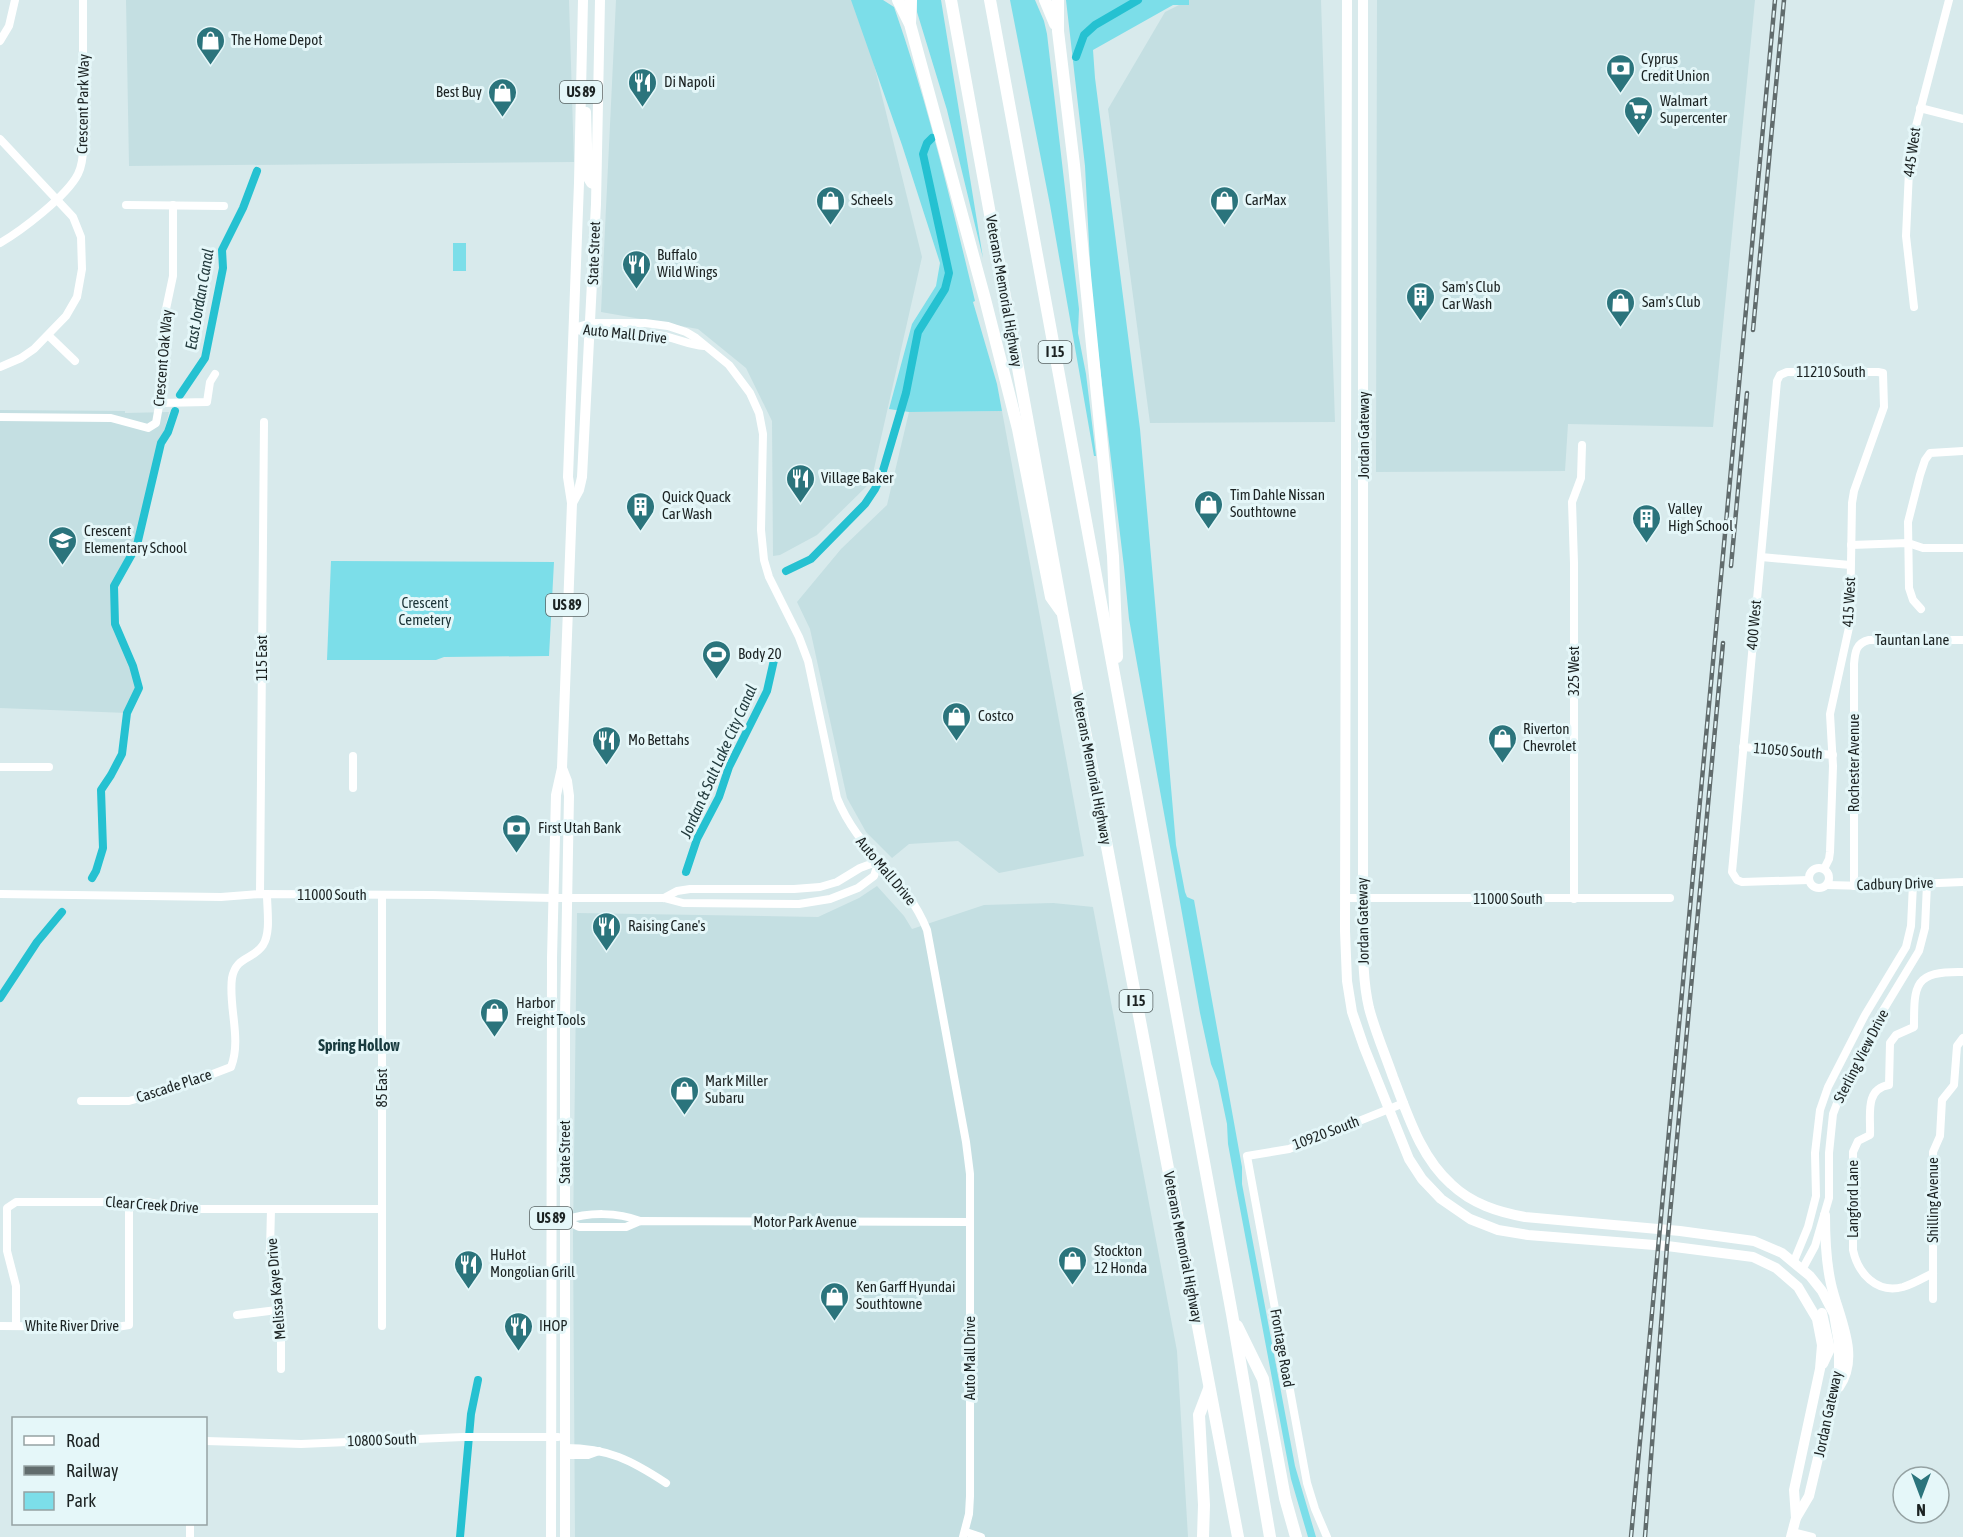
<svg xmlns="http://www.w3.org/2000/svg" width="1963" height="1537" font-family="'Asap Condensed',sans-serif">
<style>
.built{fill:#c4dfe2}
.green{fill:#7cdee9}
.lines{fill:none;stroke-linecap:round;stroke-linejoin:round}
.canal{stroke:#25c1d1;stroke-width:8}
.minor{stroke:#fff;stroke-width:8}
.major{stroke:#fff;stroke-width:10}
.highway{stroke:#fff;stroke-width:12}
.rail-casing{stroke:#616c6d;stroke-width:4.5}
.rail{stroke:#e5f7f9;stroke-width:2;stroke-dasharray:7;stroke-linecap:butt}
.labels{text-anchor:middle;stroke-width:6;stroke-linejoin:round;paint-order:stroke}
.shield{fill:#e5f7f9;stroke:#586363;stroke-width:1.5}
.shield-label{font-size:14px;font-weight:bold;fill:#1c2323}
.poi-label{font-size:15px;fill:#1c2323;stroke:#e5f7f9;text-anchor:start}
.street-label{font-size:15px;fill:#1c2323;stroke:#e5f7f9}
.park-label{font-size:15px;fill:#1d3538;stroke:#e5f7f9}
.water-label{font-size:16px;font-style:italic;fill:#233b3e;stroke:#e5f7f9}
.neighbourhood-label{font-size:16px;font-weight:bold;fill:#193b3f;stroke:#e5f7f9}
</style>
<rect width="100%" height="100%" fill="#d8eaec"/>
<!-- built -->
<g class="built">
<path d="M126,0H569L574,162L129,166Z"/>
<path d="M616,0H858L922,257L871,482L817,535L780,555L773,556L772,421L746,368L698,329L601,312Z"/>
<path d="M1189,0H1321L1335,422L1150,423L1108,109L1165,12Z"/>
<path d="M1377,0H1755L1713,427L1568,424L1565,471L1376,472Z"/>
<path d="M0,410L125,411V413L169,412L137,545L114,586L115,624L133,666L139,688L127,713L0,708Z"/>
<path d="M1002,411L1084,856L999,873L958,841L909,844L892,858L866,832L847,798L810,629L797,602L841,549L887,505L909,412Z"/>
<path d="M877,886L904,916L912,929L984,905L1053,903L1093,907L1177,1351L1188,1537H575L573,1237L577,913L818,917L859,898Z"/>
</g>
<!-- green -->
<g class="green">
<path d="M851,0H883L894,7C928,103 951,202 975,301L973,302L997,384L1002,411L909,412L889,409L912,324L936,286L940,263L902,145Z"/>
<path d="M917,0H941L983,258L947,110L917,12Z"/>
<path d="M1010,0H1035L1044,21L1047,34L1079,309L1078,333L1086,374L1096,456H1094L1050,205Z"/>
<path d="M1066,0H1189V5H1173L1093,50L1095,78L1140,429L1176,845L1185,892L1187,897L1194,900L1242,1167V1184L1295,1466L1316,1537H1308L1291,1479L1235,1182L1228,1144L1227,1124L1218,1081L1211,1064L1200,1013L1129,619L1124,567L1092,301L1085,166Z"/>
<rect x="453" y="243" width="13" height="28"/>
<path d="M331,561L554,562L549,656L444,657L436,660H327Z"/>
</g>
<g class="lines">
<!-- canal -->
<g class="canal">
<path d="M1076,57L1084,35L1095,25L1138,0"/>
<path d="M180,395L205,358L223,268L222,250L243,208L257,171"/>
<path d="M786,571L811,559L865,504L875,489L882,474L906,393L918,332L945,289L949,273L923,154L927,143L932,138"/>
<path d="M686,872L697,839L719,797L729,767L767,691L774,660"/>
<path d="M92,878L96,871L103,848L101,790L111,775L122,754L127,713L139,688L133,666L115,624L114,586L137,545L161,443L168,432L175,411"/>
<path d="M0,998L37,942L62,912"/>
<path d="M460,1537L471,1414L478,1380"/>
</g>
<!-- minor -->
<g class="minor">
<path d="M0,41L9,26L15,0"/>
<path d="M1920,108L1963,119"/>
<path d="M0,139L73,217L81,237L82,269L77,297L66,316L34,349L21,358L0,367"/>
<path d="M126,205L224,206"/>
<path d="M0,243C21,231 67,196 78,174C82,166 83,156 83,147V0"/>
<path d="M1914,307L1906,236L1910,149L1949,0"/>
<path d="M574,328L591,323H645L668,326L686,332L696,338L729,365L750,393L759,413L763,434L761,530L764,560L769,577L799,637L808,661L837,798C859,853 905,875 927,930L966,1142L970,1174V1496L969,1514L963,1537"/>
<path d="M574,328C598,341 631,332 658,335C674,337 688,345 704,346"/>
<path d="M49,336L75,361"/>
<path d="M160,403L207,402L210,382L215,374"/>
<path d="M0,417L111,418L148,428L156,423L162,389V328L173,276V205"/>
<path d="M1851,545L1908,543L1923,548H1963"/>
<path d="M1761,557L1850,565"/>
<path d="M1921,609L1913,600L1909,588L1908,522L1920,475L1925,460L1930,453L1963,451"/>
<path d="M1743,747L1833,755"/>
<path d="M353,756V788"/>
<path d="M0,767H49"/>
<circle cx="1819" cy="878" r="10"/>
<path d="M1809,880L1742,882L1737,880L1732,872L1777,381L1780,375L1787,372H1878L1883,373L1884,407L1854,491L1852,503L1850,623L1830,714L1833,766L1830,852L1829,859L1824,869"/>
<path d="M1827,885L1867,886L1963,882"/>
<path d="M1854,886V664C1855,652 1856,643 1869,640H1963"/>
<path d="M0,894L221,897L260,894L432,895L553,898H664L683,903L799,904L830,899L858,888L874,876L879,861"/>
<path d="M260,894L264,422"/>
<path d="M382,895V1326"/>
<path d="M664,898L677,891L690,889H794L820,887L837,882L860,868L879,861"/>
<path d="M1345,898H1670"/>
<path d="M1574,899V563L1572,502L1581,478L1582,445"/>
<path d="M81,1101H129L176,1088L231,1067C242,1039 228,1006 232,978C236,956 253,960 263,945C271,932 267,910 267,894"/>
<path d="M271,1209L270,1250L281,1342V1369"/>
<path d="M565,1220L579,1227H626L640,1221L970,1222"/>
<path d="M565,1220C588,1212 618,1212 640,1221"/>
<path d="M1794,1261L1808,1227L1816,1196L1815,1153L1820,1110L1828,1087L1865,1015L1906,947L1911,926L1913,884"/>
<path d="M1803,1268L1815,1246L1829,1198V1153L1833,1114L1839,1098L1876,1022L1919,951L1925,928L1927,884"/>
<path d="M1933,1273C1923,1278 1913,1284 1903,1287C1876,1294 1858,1273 1853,1250V1152L1858,1141L1870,1135C1871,1116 1864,1089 1889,1085L1890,1043L1896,1035L1914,1027C1914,984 1914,971 1963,972"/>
<path d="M1933,1299V1152L1940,1136L1942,1100L1954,1085L1957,1046L1963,1038"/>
<path d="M237,1315L277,1310"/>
<path d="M0,1326L117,1327L129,1325V1202"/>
<path d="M16,1326V1286L7,1251V1208L16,1202H147L185,1209H382"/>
<path d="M206,1441L301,1444L463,1437H558"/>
<path d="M565,1448C608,1448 631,1460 666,1483"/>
<path d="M565,1455H588L599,1451"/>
<path d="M966,1532L981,1537"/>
<path d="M1792,1532L1812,1537"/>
<path d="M190,1537V1526"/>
<path d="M1327,1537L1315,1509L1307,1483L1247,1156L1289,1149L1404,1103"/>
</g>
<!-- major -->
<g class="major">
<path d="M1347,0L1345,931L1347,981L1352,1012L1364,1047L1409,1159L1422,1179L1441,1199L1470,1219L1498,1230L1528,1235L1667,1246L1753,1257L1776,1268L1798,1287L1817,1319L1822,1345L1820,1369L1794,1490L1796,1518"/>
<path d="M1363,0V930C1363,956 1363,982 1369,1008C1375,1031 1385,1054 1393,1077C1408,1115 1420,1156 1451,1184C1472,1204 1498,1212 1525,1217L1680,1231L1754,1241L1782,1253L1810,1276L1822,1291L1834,1314L1839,1344V1370L1809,1496L1796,1518L1791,1537"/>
<path d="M586,112L588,178L591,183L596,185"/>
<path d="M572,503L579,490L582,477L596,204L600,0"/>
<path d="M562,768L567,781L569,796L565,1017V1537"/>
<path d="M1825,1215C1825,1238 1826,1262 1831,1284C1838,1316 1861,1356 1839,1387"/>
<path d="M1822,1313L1830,1349L1823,1364"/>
<path d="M551,1537L552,958L556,795L562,768L572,503L568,477L579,183L583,0"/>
</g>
<!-- highway -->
<g class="highway">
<path d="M898,0L910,24L985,299L1018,429L1051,597L1061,611"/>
<path d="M951,0L1063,615L1238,1537"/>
<path d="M990,0L1232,1314L1270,1537"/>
<path d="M1045,0L1055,24"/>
<path d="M1058,0V31L1074,165L1113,556L1117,657"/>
<path d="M910,23L911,0"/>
<path d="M1237,1326L1263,1379L1285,1498L1296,1537"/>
<path d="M1203,1537L1204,1505L1199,1415L1209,1389"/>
</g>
<defs>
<g id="rail">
<path d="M1753,330L1784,0"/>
<path d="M1731,566L1747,393"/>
<path d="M1631,1537L1775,0"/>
<path d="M1645,1537L1667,1246L1723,643"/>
</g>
</defs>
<!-- rail casing -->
<use href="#rail" class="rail-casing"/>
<!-- rail -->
<use href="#rail" class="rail"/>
</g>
<!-- icons -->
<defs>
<symbol id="shop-pin" viewBox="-11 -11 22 30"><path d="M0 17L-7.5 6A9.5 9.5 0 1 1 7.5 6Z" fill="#2b747c" stroke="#e5f7f9"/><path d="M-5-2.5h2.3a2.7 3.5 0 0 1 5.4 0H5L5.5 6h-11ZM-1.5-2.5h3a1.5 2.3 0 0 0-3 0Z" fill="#fff"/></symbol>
<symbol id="bank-pin" viewBox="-11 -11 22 30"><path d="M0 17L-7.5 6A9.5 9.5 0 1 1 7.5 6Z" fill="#2b747c" stroke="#e5f7f9"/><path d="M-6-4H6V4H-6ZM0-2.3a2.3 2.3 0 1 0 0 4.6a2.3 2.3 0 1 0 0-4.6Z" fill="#fff"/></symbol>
<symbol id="restaurant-pin" viewBox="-11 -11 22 30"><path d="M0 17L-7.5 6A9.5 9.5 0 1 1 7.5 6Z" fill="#2b747c" stroke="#e5f7f9"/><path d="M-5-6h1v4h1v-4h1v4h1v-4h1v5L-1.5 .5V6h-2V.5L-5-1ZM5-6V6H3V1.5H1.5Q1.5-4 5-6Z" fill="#fff"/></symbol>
<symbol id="supermarket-pin" viewBox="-11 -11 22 30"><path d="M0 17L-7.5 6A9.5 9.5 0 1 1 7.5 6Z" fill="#2b747c" stroke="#e5f7f9"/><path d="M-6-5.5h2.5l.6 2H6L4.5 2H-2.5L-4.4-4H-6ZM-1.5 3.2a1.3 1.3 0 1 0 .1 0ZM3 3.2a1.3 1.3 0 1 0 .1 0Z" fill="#fff"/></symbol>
<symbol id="building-pin" viewBox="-11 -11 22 30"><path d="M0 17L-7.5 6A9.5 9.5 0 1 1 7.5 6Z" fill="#2b747c" stroke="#e5f7f9"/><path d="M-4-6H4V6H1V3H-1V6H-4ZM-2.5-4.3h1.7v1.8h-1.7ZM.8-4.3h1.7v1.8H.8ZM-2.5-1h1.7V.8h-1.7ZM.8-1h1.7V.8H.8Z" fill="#fff"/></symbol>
<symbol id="school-pin" viewBox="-11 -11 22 30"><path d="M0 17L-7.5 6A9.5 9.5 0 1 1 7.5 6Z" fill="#2b747c" stroke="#e5f7f9"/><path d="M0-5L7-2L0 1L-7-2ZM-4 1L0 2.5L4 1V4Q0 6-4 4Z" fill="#fff"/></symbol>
<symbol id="stadium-pin" viewBox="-11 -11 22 30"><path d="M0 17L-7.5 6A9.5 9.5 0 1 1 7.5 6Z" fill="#2b747c" stroke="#e5f7f9"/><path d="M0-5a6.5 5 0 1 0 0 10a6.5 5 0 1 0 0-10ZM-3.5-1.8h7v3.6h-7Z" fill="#fff"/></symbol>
</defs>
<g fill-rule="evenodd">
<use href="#shop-pin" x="194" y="24" width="33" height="45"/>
<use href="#bank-pin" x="1604" y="52" width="33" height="45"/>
<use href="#restaurant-pin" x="626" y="66" width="33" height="45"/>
<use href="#shop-pin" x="486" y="76" width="33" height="45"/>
<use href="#supermarket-pin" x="1622" y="94" width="33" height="45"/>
<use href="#shop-pin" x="814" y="184" width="33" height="45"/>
<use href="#shop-pin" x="1208" y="184" width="33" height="45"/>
<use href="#restaurant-pin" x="620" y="248" width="33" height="45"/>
<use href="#building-pin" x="1404" y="280" width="33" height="45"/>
<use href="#shop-pin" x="1604" y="286" width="33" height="45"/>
<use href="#restaurant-pin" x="784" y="462" width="33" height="45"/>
<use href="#shop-pin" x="1192" y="488" width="33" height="45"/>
<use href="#building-pin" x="624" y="490" width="33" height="45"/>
<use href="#building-pin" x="1630" y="502" width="33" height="45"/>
<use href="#school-pin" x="46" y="524" width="33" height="45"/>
<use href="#stadium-pin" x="700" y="638" width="33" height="45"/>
<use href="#shop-pin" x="940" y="700" width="33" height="45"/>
<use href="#shop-pin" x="1486" y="722" width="33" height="45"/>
<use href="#restaurant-pin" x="590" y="724" width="33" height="45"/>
<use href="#bank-pin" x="500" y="812" width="33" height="45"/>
<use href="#restaurant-pin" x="590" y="910" width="33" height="45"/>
<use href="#shop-pin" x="478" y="996" width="33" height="45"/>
<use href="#shop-pin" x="668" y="1074" width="33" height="45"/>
<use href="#shop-pin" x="1056" y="1244" width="33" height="45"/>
<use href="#restaurant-pin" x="452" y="1248" width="33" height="45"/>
<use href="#shop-pin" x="818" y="1280" width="33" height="45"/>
<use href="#restaurant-pin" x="502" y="1310" width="33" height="45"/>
</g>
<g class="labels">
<!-- shield labels -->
<g class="shield">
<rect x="560" y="81" width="42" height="22" rx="4.5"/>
<rect x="1038.5" y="341" width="33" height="22" rx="4.5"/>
<rect x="546" y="594" width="42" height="22" rx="4.5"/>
<rect x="1119.5" y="990" width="33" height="22" rx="4.5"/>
<rect x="530" y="1207" width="42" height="22" rx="4.5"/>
</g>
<g class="shield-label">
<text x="581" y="97">US 89</text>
<text x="1055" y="357">I 15</text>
<text x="567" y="610">US 89</text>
<text x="1136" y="1006">I 15</text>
<text x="551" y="1223">US 89</text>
</g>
<!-- poi labels -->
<g class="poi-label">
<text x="231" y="45">The Home Depot</text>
<text x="1641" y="64">Cyprus<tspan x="1641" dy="17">Credit Union</tspan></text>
<text x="664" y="87">Di Napoli</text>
<text x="482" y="97" text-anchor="end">Best Buy</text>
<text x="1660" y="106">Walmart<tspan x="1660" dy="17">Supercenter</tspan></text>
<text x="851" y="205">Scheels</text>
<text x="1245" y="205">CarMax</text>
<text x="657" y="260">Buffalo<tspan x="657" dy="17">Wild Wings</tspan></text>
<text x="1442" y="292">Sam's Club<tspan x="1442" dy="17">Car Wash</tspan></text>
<text x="1642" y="307">Sam's Club</text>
<text x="821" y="483">Village Baker</text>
<text x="1230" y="500">Tim Dahle Nissan<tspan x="1230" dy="17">Southtowne</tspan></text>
<text x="662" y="502">Quick Quack<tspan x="662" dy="17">Car Wash</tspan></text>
<text x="1668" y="514">Valley<tspan x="1668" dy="17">High School</tspan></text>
<text x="84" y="536">Crescent<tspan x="84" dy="17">Elementary School</tspan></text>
<text x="738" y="659">Body 20</text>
<text x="978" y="721">Costco</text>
<text x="1523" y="734">Riverton<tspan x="1523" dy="17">Chevrolet</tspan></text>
<text x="628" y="745">Mo Bettahs</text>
<text x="538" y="833">First Utah Bank</text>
<text x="628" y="931">Raising Cane's</text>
<text x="516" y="1008">Harbor<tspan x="516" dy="17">Freight Tools</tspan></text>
<text x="705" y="1086">Mark Miller<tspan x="705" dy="17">Subaru</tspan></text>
<text x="1094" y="1256">Stockton<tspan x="1094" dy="17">12 Honda</tspan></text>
<text x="490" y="1260">HuHot<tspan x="490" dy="17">Mongolian Grill</tspan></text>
<text x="856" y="1292">Ken Garff Hyundai<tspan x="856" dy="17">Southtowne</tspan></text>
<text x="539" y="1331">IHOP</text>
</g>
<!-- street labels -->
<g class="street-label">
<text transform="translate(83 104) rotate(-89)" y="5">Crescent Park Way</text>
<text transform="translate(1912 152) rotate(-82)" y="5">445 West</text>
<text transform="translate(594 253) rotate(-88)" y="5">State Street</text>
<text transform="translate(1004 291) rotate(80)" y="5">Veterans Memorial Highway</text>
<text transform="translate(625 334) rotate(6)" y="5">Auto Mall Drive</text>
<text transform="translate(163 358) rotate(-85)" y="5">Crescent Oak Way</text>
<text x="1831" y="377">11210 South</text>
<text transform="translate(1364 435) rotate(-90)" y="5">Jordan Gateway</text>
<text transform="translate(1849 602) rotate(-87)" y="5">415 West</text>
<text transform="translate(1754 625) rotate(-85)" y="5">400 West</text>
<text x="1912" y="645">Tauntan Lane</text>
<text transform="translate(262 658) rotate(-90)" y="5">115 East</text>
<text transform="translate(1574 671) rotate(-90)" y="5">325 West</text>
<text transform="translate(1788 751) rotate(5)" y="5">11050 South</text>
<text transform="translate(1854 763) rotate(-90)" y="5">Rochester Avenue</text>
<text transform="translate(1092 769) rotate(79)" y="5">Veterans Memorial Highway</text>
<text transform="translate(886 871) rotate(50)" y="5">Auto Mall Drive</text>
<text transform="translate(1895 884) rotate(-2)" y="5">Cadbury Drive</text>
<text x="332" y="900">11000 South</text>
<text x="1508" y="904">11000 South</text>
<text transform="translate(1363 921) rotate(-91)" y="5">Jordan Gateway</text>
<text transform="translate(1861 1056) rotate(-63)" y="5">Sterling View Drive</text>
<text transform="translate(174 1086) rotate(-18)" y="5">Cascade Place</text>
<text transform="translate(382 1088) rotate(-90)" y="5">85 East</text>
<text transform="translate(1326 1133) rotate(-21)" y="5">10920 South</text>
<text transform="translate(565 1152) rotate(-90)" y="5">State Street</text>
<text transform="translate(1853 1199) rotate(-90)" y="5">Langford Lane</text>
<text transform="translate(1933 1200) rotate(-90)" y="5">Shilling Avenue</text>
<text transform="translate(152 1205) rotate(4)" y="5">Clear Creek Drive</text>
<text x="805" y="1227">Motor Park Avenue</text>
<text transform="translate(1183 1247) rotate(79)" y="5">Veterans Memorial Highway</text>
<text transform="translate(276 1289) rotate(-95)" y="5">Melissa Kaye Drive</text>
<text x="72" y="1331">White River Drive</text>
<text transform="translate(1282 1348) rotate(80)" y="5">Frontage Road</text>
<text transform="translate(970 1358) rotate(-90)" y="5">Auto Mall Drive</text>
<text transform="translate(1828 1414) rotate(-78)" y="5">Jordan Gateway</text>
<text transform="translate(382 1440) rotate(-2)" y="5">10800 South</text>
</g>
<!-- park labels -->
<g class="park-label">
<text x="425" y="608">Crescent<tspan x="425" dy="17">Cemetery</tspan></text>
</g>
<!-- water labels -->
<g class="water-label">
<text transform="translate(199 299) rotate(-80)" y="6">East Jordan Canal</text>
<text transform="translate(718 761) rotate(-66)" y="6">Jordan &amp; Salt Lake City Canal</text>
</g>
<!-- neighbourhood labels -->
<g class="neighbourhood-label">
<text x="359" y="1051">Spring Hollow</text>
</g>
</g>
<!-- legend -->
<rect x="12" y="1417" width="195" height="108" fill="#e5f7f9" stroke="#95a2a3" stroke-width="1.5"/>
<rect x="24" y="1436" width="30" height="9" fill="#ffffff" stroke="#95a2a3" stroke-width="1.5"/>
<text x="66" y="1447" font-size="18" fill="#1c2323">Road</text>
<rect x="24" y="1466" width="30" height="9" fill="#616c6d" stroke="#95a2a3" stroke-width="1.5"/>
<text x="66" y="1477" font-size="18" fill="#1c2323">Railway</text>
<rect x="24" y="1492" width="30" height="18" fill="#7cdee9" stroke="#95a2a3" stroke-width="1.5"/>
<text x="66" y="1507" font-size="18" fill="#1c2323">Park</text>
<!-- north arrow -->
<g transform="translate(1921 1495) rotate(180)"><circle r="28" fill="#e5f7f9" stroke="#95a2a3" stroke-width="1.5"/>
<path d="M0-4.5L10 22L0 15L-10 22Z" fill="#2b747c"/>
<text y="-9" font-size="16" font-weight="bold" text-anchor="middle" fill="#1c2323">N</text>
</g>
</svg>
